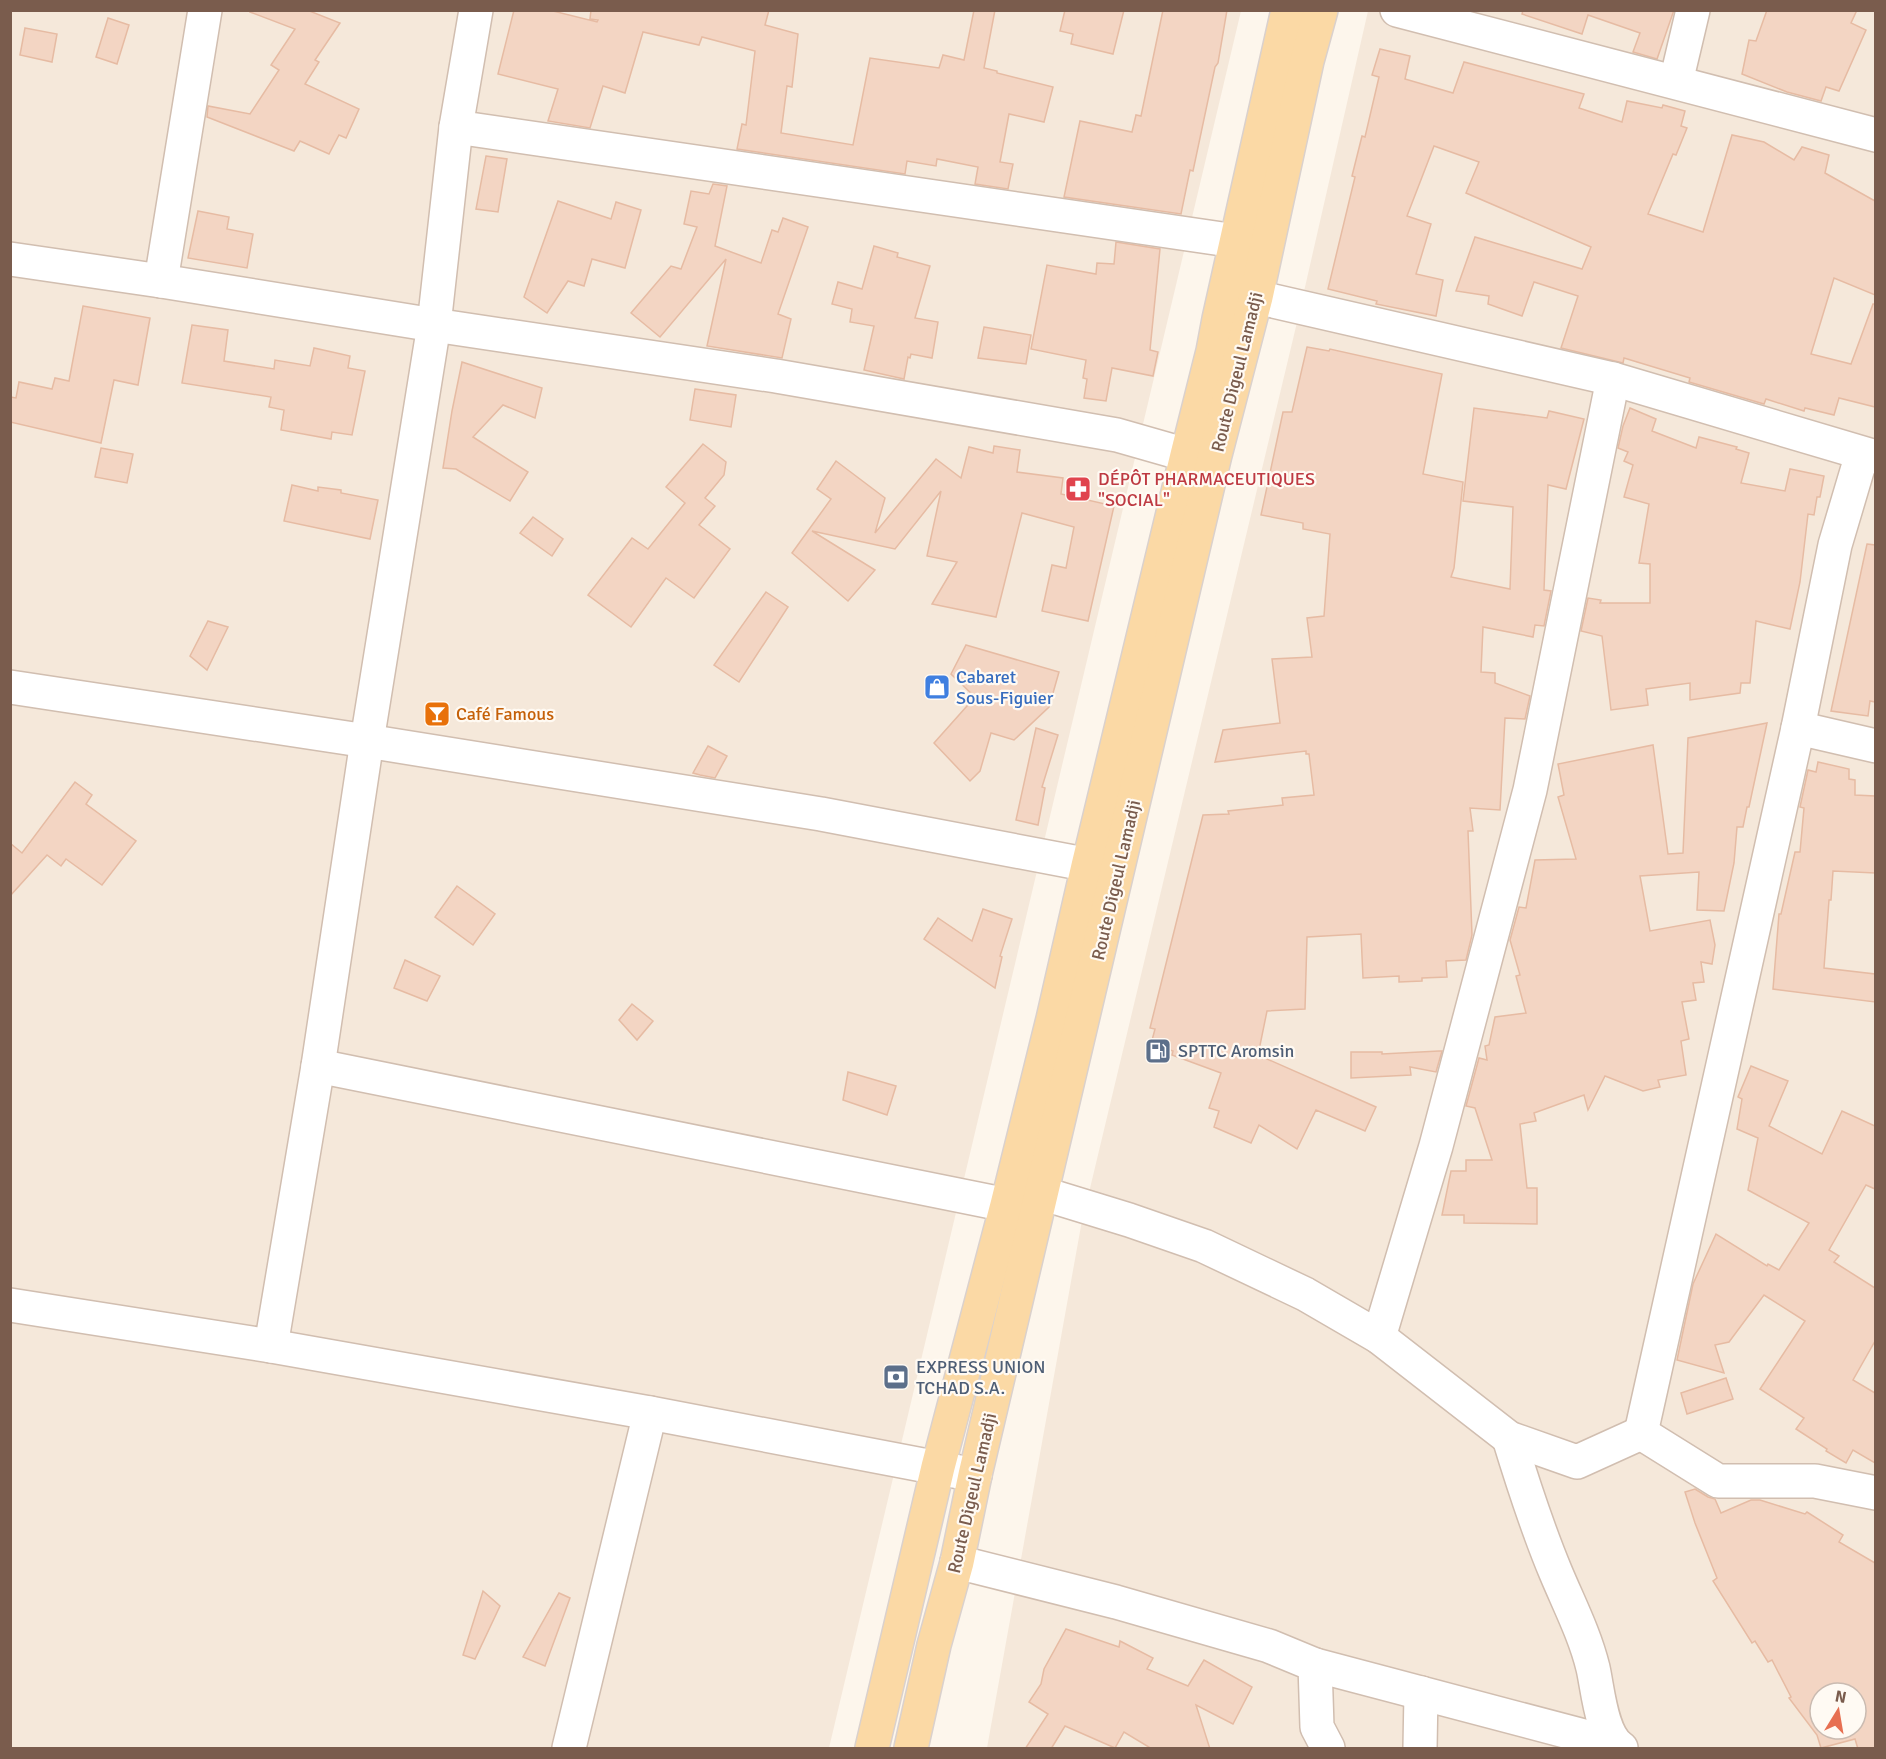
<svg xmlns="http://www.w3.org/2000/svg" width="1886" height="1759" font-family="Signika,sans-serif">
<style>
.residential{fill:#f5e8da;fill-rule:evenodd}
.building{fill:#f3d5c3;stroke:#e6bba3;stroke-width:1.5;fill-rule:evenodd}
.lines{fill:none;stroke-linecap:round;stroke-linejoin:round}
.minor-casing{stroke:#d1beb0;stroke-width:36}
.major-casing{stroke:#dad1cd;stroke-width:36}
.minor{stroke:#fff;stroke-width:33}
.major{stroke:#fbd9a5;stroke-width:33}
.labels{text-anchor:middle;stroke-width:4.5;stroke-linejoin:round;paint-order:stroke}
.street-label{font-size:18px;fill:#7a5c4d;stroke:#fffaf3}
.health-label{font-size:18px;fill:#be3a42;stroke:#fffaf3;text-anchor:start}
.shop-label{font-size:18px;fill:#366cbe;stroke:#fffaf3;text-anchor:start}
.food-label{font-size:18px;fill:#c56008;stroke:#fffaf3;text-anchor:start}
.service-label{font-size:18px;fill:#4e5e75;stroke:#fffaf3;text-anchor:start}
</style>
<rect width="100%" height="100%" fill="#fdf6ec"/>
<!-- residential -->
<g class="residential">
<path d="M11,11H1241L829,1748H11Z"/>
<path d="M1368,11H1875V441L1300,309Z"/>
<path d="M1299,314L1875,446V1748H987L1081,1226ZM1820,1693H1856V1729H1820Z"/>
</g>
<!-- building -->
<g class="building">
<path d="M251,10H307L340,23L315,60L319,62L305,84L359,109L346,138L339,135L329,154L300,141L294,151L207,117L208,106L250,114L279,70L271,65L295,29L250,12Z"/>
<path d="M514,10H549L597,22L598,20L590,19L591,10H769L765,25L798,34L792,87L787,86L781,133L853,145L870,58L939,68L943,55L964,60L974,10H995L984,68L997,71V73L1053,87L1044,122L1009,114L1000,162L1013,164L1008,189L975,184L978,167L937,159L936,166L907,161L905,174L737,149L742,124L746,125L755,51L702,37L699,45L643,32L625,93L603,86L590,128L548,121L558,89L498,74Z"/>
<path d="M1065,10H1124L1113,54L1071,44L1073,34L1060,31Z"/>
<path d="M1163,10H1227L1218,63L1215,67L1193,171L1190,170L1181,214L1064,197L1080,121L1132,132L1136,115L1141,116Z"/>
<path d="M1523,10H1674L1657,59L1633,52L1640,33L1588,15L1582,34L1522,14Z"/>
<path d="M1767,10H1857L1851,23L1866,30L1839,91L1826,87L1821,101L1787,92L1742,74L1749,40L1756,41Z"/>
<path d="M108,18L129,25L117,64L96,57Z"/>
<path d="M25,28L57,34L52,62L20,55Z"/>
<path d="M1380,49L1410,56L1405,79L1453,93L1464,62L1584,94L1579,108L1622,122L1627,101L1662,108L1663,105L1685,111L1681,126L1687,128L1676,155L1673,154L1648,214L1703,232L1732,135L1764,142L1794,160L1802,147L1829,155L1825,173L1875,201V295L1834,278L1811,354L1851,364L1873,304H1875V407L1839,398L1834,415L1805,408L1804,411L1766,399L1764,404L1689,382L1690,378L1624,358L1623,363L1561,348L1578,296L1534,282L1522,316L1488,304L1489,296L1456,291L1475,237L1582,269L1591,247L1466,193L1479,162L1434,146L1407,216L1431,224L1416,274L1443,280L1436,316L1376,304L1377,301L1328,289L1355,177L1352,176L1362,136L1365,137L1379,77L1372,75Z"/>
<path d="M486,156L507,159L498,212L476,209Z"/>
<path d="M713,184L727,186L715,246L761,263L772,230L778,232L783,218L808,227L778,314L791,319L782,358L707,346L726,259L660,337L631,313L671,266L681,269L697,227L684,224L691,191L709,194Z"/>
<path d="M558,201L611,219L616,202L641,210L625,268L592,259L584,286L568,281L547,313L524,297Z"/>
<path d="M198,211L229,217L227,229L253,234L247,268L188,258Z"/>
<path d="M1116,242L1160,249L1150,350L1158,352L1153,376L1112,368L1106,401L1084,398L1087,379L1083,378L1086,360L1031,349L1047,265L1096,274L1097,263L1114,264Z"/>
<path d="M874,246L898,253L897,257L930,266L915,318L938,322L932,358L911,354L910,358L908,357L904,379L864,370L874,326L850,322L852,309L832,304L838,282L862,289Z"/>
<path d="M83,306L150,318L138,385L114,380L101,443L10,422V397L16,398L19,382L52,389L55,378L69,381Z"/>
<path d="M192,325L228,330L224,361L274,369L275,360L310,366L314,348L350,356L348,368L365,371L352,435L332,432L331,439L281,430L284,410L269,407L271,397L182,383Z"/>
<path d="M984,327L1031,335L1026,364L978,358Z"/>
<path d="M1307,347L1329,351L1330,349L1442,374L1423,474L1463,482L1454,568L1451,577L1510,589L1513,507L1463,501L1474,408L1547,418L1549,411L1584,419L1566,489L1548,485L1544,590L1551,591L1544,626L1535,625L1533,637L1483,627L1481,672L1495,673V683L1530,696L1525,719L1505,718L1500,810L1470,808L1473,831H1468L1472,935L1466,960L1446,961L1447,977L1422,978V981L1399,982V976L1363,978L1361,934L1307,937L1305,1009L1267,1011L1258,1055L1376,1107L1365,1131L1316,1110L1297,1149L1259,1125L1251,1143L1214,1127L1219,1111L1209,1108L1221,1073L1172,1055L1173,1051L1151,1044L1155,1029L1150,1028L1203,815L1229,814L1228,811L1283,805L1282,798L1314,795L1309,754H1306V751L1215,762L1223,730L1280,723L1272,659L1312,657L1307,618L1324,616L1330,534L1303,529V523L1261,515L1283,412H1292Z"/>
<path d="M462,362L542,388L535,418L503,405L473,437L528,472L510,501L456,469L443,468L452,411Z"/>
<path d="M695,389L736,395L731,427L690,420Z"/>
<path d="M1630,408L1656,419L1652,431L1696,448L1699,437L1737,447L1736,449L1749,453L1741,483L1785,491L1790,469L1824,476L1820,497H1817L1814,515L1808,514L1800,582L1790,629L1756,621L1750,683H1741L1740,693L1690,700V683L1646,689L1648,705L1611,710L1602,636L1581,631L1588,598L1601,600L1600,603H1650V564L1639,563L1649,504L1624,497L1633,465L1624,461L1628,452L1618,448L1623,426Z"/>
<path d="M703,444L726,462L724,475L705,498L715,506L699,525L730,549L694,598L666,578L631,627L588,595L632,538L648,549L685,503L666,487Z"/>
<path d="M994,446L1020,450L1017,472L1063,478L1061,494L1114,506L1088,621L1042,611L1052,565L1066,568L1074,527L1022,513L996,617L932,604L957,562L927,556L941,491L895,549L812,531L875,570L848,601L792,553L831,499L817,489L836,461L885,498L875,533L936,459L961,478L969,447L993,453Z"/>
<path d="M101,448L133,454L127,483L95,477Z"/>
<path d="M292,485L318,491V487L341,490V493L378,500L370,539L284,521Z"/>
<path d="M533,517L563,539L552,556L520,533Z"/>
<path d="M1867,544L1875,545V702L1870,701L1868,716L1831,711Z"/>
<path d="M766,592L788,607L739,682L714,665Z"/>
<path d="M208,621L228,627L207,670L190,656Z"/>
<path d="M966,645L1059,672L1049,707L1014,740L991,733L980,771L970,781L934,743L975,697L951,674Z"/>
<path d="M1767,723L1749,807H1747L1743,827H1737L1734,863L1724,911L1697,910L1699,872L1640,876L1650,931L1710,920L1715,945L1712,964L1701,962L1704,982L1693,983L1696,1000L1682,1002L1689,1039L1681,1041L1686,1075L1658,1080L1660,1087L1643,1091L1605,1076L1588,1110L1584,1095L1534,1113L1536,1121L1520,1124L1527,1188H1537V1224L1464,1223V1215H1442L1451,1171H1466V1160H1492L1475,1108L1466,1106L1479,1058L1487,1060L1485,1046L1489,1045L1495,1017L1526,1013L1516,976L1520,975L1510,940L1519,907L1526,908L1535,860L1576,859L1558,797L1564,795L1558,764L1653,745L1668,854L1683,853L1688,738Z"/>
<path d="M1036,728L1058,735L1042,787L1045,788L1038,825L1016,820Z"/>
<path d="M708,746L727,756L715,778L700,775L693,773Z"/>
<path d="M1818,762L1849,769V779L1855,780V795L1875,796V873L1833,871L1831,900H1829L1824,968L1875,974V1002L1773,989L1779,914H1781L1795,852H1800L1804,808L1800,807L1808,770L1816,772Z"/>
<path d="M75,782L92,795L86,804L136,841L102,885L66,859L61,866L47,855L10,896V843L22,853Z"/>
<path d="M457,886L495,914L473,945L435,917Z"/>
<path d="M983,909L1012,919L1000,956L1002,957L995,988L924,939L938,918L972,941Z"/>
<path d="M405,960L440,976L427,1001L394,988Z"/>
<path d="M632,1004L653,1021L637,1040L619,1020Z"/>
<path d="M1439,1051H1442L1436,1072L1410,1067L1411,1075L1351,1078V1052H1382V1054Z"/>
<path d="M1751,1066L1788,1081L1769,1126L1822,1154L1842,1111L1875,1126V1189L1866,1185L1829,1250L1839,1256L1834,1262L1875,1288V1341L1853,1380L1875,1393V1463L1853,1450L1846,1463L1826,1451L1827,1449L1796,1429L1804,1418L1760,1389L1805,1321L1764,1295L1729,1342L1715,1345L1724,1373L1677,1360L1693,1284L1716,1234L1767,1266L1768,1264L1779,1270L1809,1223L1748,1190L1758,1138L1737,1129L1742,1099L1738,1097Z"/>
<path d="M848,1072L896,1086L887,1115L843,1100Z"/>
<path d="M1726,1378L1733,1399L1687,1414L1681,1393Z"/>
<path d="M1695,1489L1708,1497L1715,1499L1721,1513L1751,1500H1760L1805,1514L1807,1512L1843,1535L1839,1542L1875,1563V1749H1858L1855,1739L1821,1748L1817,1735L1789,1698L1791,1697L1772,1660L1768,1662L1755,1641L1752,1643L1713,1581L1717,1578L1695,1523L1685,1492ZM1820,1693H1856V1729H1820Z"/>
<path d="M483,1591L500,1606L475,1659L463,1655Z"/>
<path d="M559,1593L570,1598L545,1666L523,1657Z"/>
<path d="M1066,1629L1119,1647L1120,1641L1153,1658L1147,1669L1188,1686L1204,1660L1252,1687L1233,1724L1196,1705L1210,1749H1152L1124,1732L1115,1748L1065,1726L1051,1749H1025L1048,1714L1029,1702L1041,1684L1044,1669Z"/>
</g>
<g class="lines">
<defs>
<g id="minor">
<path d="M1397,10L1876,135"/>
<path d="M1676,82L1693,10"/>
<path d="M456,127L1236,241"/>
<path d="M10,259L161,281L434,325L776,376L1117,435L1187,455"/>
<path d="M161,281L205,10"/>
<path d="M1256,297L1613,379L1876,457"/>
<path d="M10,687L367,741L821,814L1116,870"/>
<path d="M1798,728L1876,746"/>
<path d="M318,1066L1007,1205"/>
<path d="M1041,1193L1129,1220L1204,1246L1305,1294L1379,1337L1509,1438L1577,1462L1641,1433"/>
<path d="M10,1305L271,1346L650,1413L975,1475"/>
<path d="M1379,1337L1436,1146L1530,790L1613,379"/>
<path d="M271,1346L318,1066L367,741L434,325L456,127L476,10"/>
<path d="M1641,1433L1798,728L1835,545L1862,454"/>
<path d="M1641,1433L1718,1481H1815L1876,1493"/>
<path d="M1509,1438C1523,1484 1538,1530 1556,1573C1569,1604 1585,1635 1593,1668C1598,1690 1601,1735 1621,1748"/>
<path d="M957,1562L1116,1602L1269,1646L1315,1665L1317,1727L1328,1748"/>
<path d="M1315,1665L1614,1744"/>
<path d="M569,1748L650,1413"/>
<path d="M1420,1748L1421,1693"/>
</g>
<g id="major">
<path d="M872,1748L938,1467L1007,1205L1053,1019L1088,866L1187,455L1213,351L1219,319L1288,10"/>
<path d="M911,1748L934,1645L957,1562L975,1475L1215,455L1256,297L1307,61L1321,10"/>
</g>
</defs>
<!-- minor casing -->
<use href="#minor" class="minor-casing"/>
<!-- major casing -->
<use href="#major" class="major-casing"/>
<!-- minor -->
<use href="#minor" class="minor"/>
<!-- major -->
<use href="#major" class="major"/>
</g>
<!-- icons -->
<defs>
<symbol id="pharmacy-square" viewBox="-11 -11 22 22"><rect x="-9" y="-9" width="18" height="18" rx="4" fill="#e0444e" stroke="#fffaf3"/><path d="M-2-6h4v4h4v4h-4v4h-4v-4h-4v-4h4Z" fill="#fff"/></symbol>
<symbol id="shop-square" viewBox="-11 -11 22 22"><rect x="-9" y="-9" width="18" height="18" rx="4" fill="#3f7fe0" stroke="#fffaf3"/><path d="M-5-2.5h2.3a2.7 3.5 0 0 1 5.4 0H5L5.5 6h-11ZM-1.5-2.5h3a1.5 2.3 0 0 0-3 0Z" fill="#fff"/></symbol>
<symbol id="bar-square" viewBox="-11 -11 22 22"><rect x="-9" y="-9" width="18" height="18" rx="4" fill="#e8710a" stroke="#fffaf3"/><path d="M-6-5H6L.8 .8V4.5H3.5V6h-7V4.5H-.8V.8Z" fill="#fff"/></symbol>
<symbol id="fuel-square" viewBox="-11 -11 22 22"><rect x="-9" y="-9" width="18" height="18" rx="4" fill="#5c6f8a" stroke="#fffaf3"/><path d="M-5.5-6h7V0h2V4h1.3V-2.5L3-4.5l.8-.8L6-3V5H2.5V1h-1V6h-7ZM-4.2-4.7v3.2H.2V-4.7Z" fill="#fff"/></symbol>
<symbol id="bank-square" viewBox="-11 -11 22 22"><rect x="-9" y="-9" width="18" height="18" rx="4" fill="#5c6f8a" stroke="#fffaf3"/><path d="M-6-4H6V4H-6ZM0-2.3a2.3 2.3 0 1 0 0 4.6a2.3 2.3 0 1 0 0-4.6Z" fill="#fff"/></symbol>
</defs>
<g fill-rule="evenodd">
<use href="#pharmacy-square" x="1063" y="474" width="30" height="30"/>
<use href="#shop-square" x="922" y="672" width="30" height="30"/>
<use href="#bar-square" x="422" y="699" width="30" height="30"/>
<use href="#fuel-square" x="1143" y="1036" width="30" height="30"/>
<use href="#bank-square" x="881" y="1362" width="30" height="30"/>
</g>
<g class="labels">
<!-- street labels -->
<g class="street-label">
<text transform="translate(1237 372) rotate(-76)" y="6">Route Digeul Lamadji</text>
<text transform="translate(1116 880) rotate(-77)" y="6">Route Digeul Lamadji</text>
<text transform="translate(972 1493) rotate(-77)" y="6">Route Digeul Lamadji</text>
</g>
<!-- health labels -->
<g class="health-label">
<text x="1098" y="485">DÉPÔT PHARMACEUTIQUES<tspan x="1098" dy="21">"SOCIAL"</tspan></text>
</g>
<!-- shop labels -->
<g class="shop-label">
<text x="956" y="683">Cabaret<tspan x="956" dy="21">Sous-Figuier</tspan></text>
</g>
<!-- food labels -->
<g class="food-label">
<text x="456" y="720">Café Famous</text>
</g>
<!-- service labels -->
<g class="service-label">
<text x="1178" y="1057">SPTTC Aromsin</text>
<text x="916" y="1373">EXPRESS UNION<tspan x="916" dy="21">TCHAD S.A.</tspan></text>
</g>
</g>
<!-- border -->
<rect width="1886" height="1759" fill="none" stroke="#7a5c4d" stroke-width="24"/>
<!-- north arrow -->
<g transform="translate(1838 1711) rotate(11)"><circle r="28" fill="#fffaf3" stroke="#cabbb1" stroke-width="1.5"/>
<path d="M0-4.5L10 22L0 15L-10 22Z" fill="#e76f51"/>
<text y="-9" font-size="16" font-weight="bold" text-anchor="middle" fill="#7a5c4d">N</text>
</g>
</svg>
